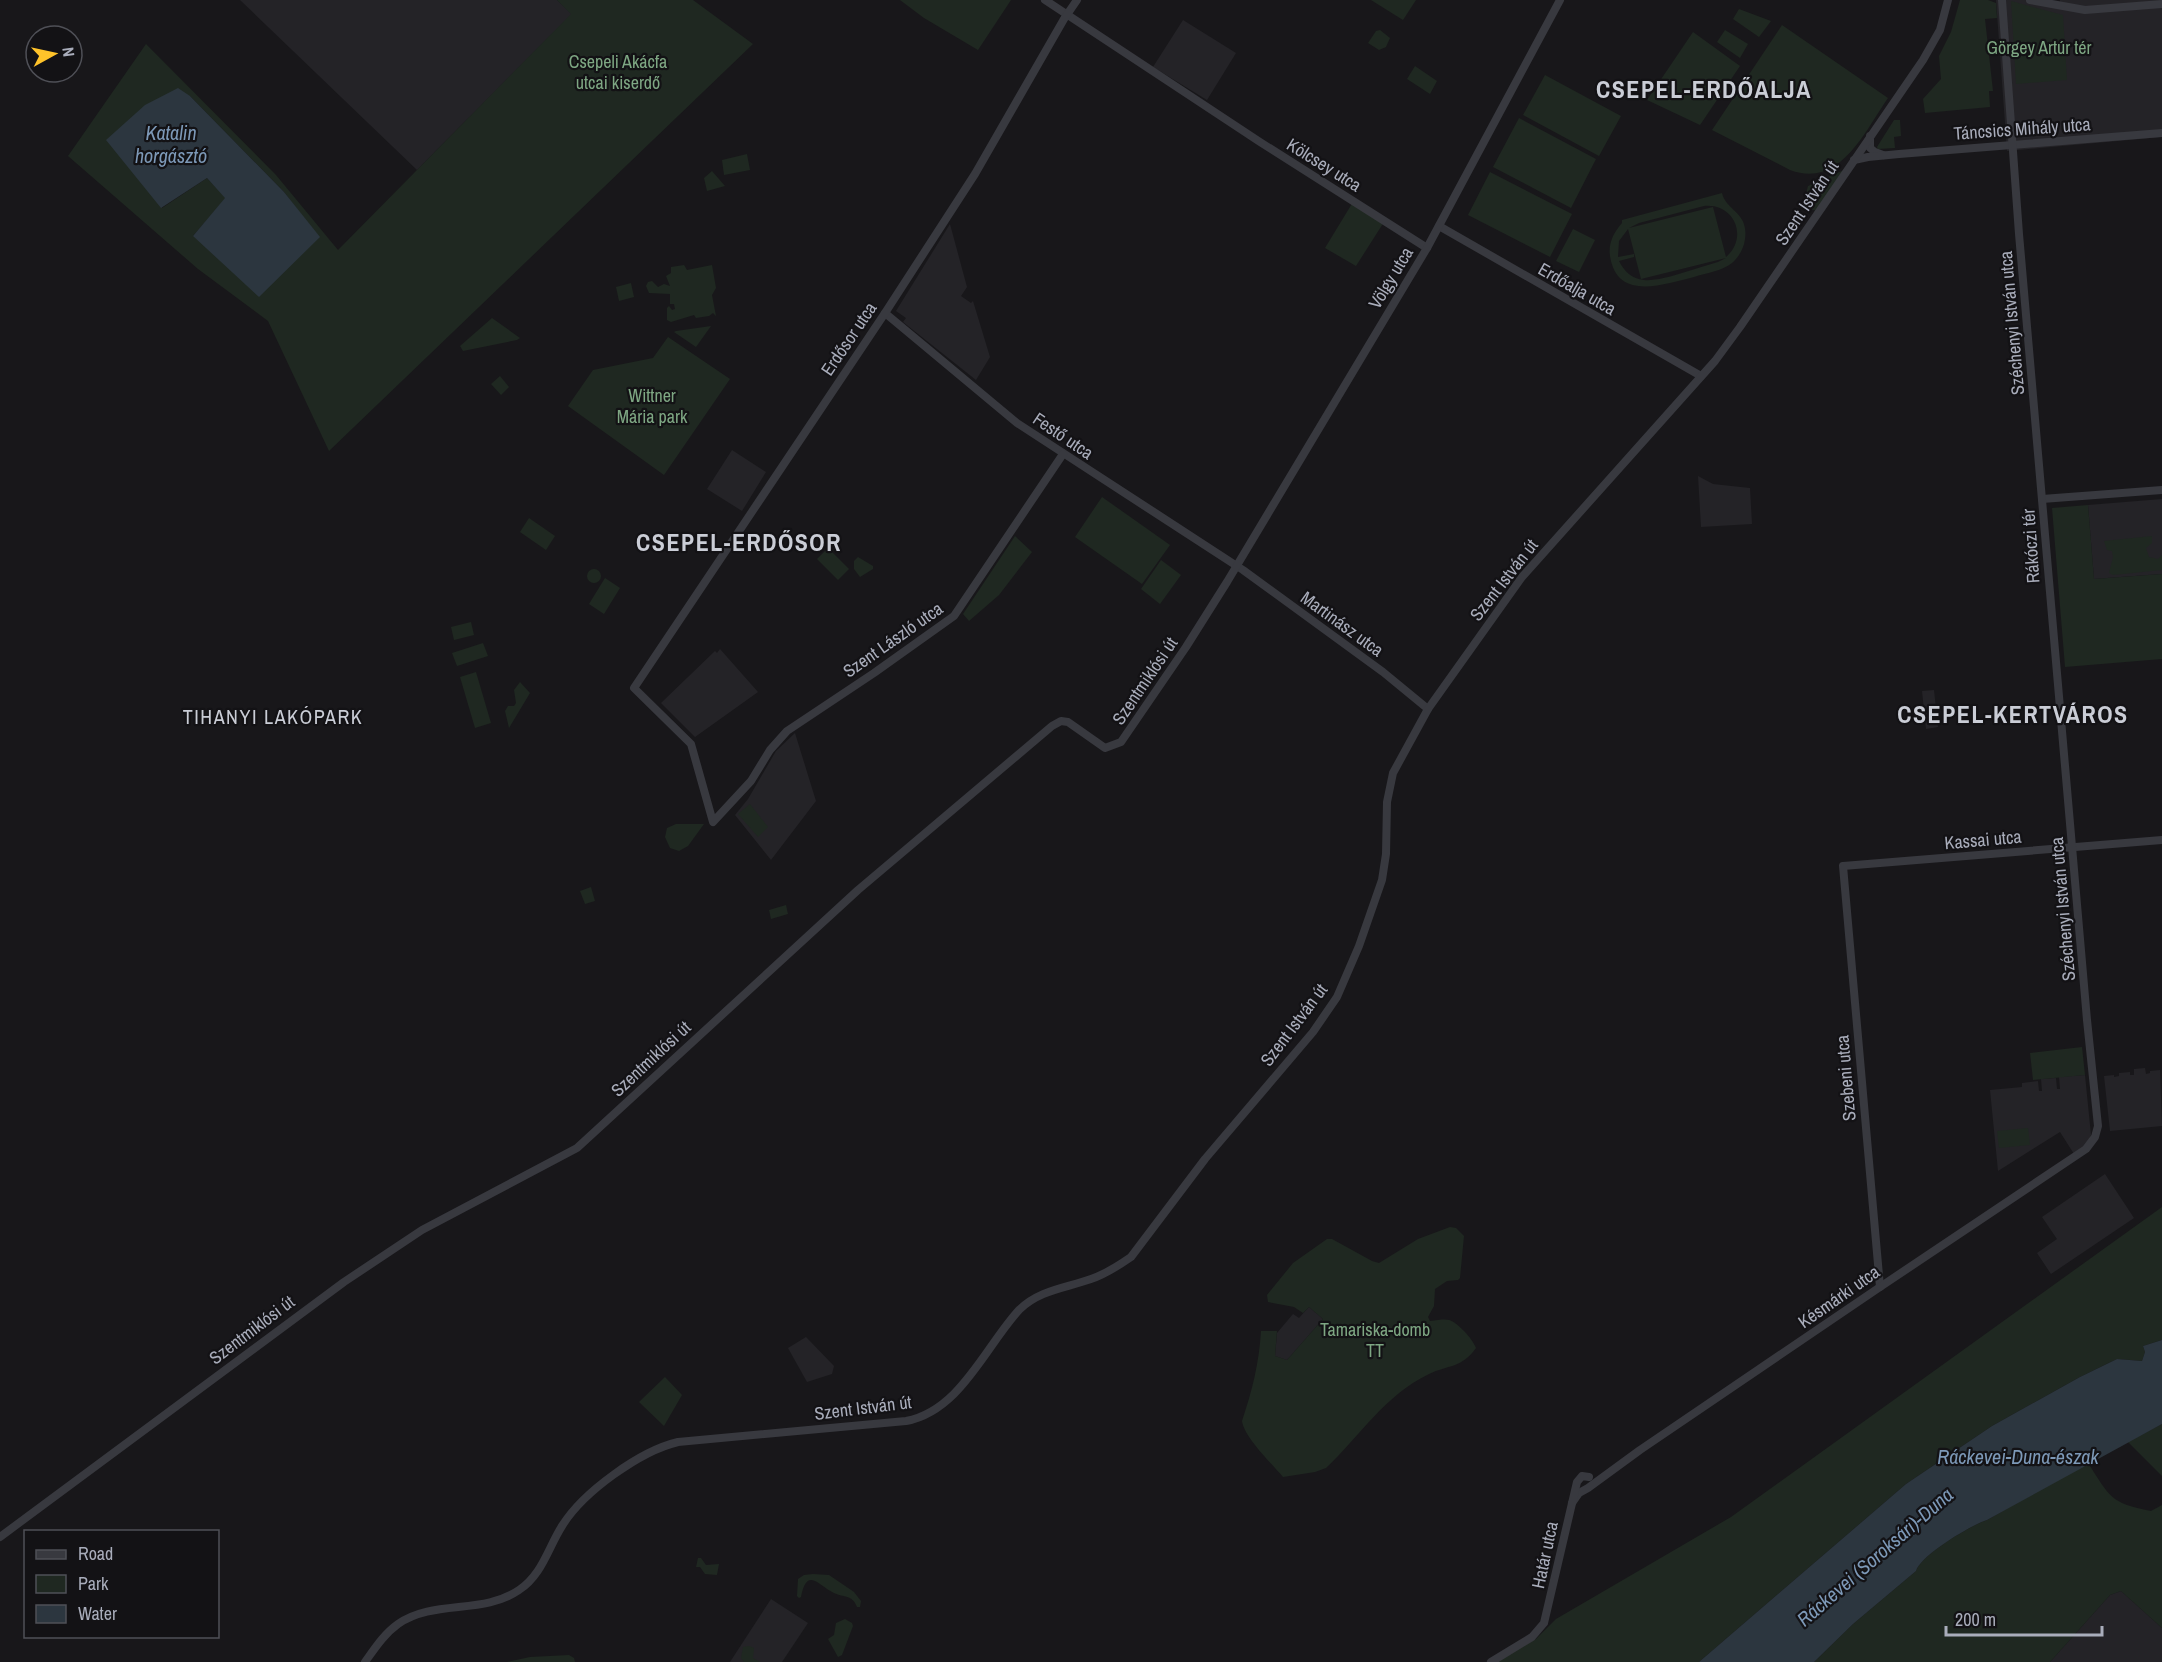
<svg xmlns="http://www.w3.org/2000/svg" width="2162" height="1662" font-family="'Archivo Narrow',sans-serif">
<style>
.built{fill:#242327}
.green{fill:#1f2821;fill-rule:evenodd}
.water{fill:#2c363f}
.lines{fill:none;stroke-linecap:round;stroke-linejoin:round}
.minor{stroke:#38393f;stroke-width:8}
.labels{text-anchor:middle;stroke-width:4.5;stroke-linejoin:round;paint-order:stroke}
.park-label{font-size:18px;fill:#7ea783;stroke:#131215}
.street-label{font-size:18px;fill:#a9adbb;stroke:#131215}
.water-label{font-size:20px;font-style:italic;fill:#7d99b8;stroke:#131215}
.neighbourhood-label{font-size:20px;letter-spacing:1.5px;fill:#cacdd6;stroke:#131215}
.district-label{font-size:24px;font-weight:bold;letter-spacing:1.5px;fill:#cacdd6;stroke:#131215}
</style>
<rect width="100%" height="100%" fill="#18171a"/>
<!-- built -->
<g class="built">
<path d="M240,0H557L572,14L417,170Z"/>
<path d="M1996,0H2042L2060,3V0H2162V137L2007,151Z"/>
<path d="M1183,20L1236,53L1207,100L1153,67Z"/>
<path d="M950,224L967,287L961,296L971,303L973,301L990,357L976,380L903,322L906,318L896,311Z"/>
<path d="M732,450L766,472L742,511L707,489Z"/>
<path d="M1698,476L1713,484L1750,488L1752,524L1701,527Z"/>
<path d="M2162,499V574L2094,579L2088,505Z"/>
<path d="M720,649L758,692L695,737L661,703L715,651L717,653Z"/>
<path d="M1934,690L1938,727L1926,729L1922,691Z"/>
<path d="M795,733L816,801L771,860L735,815L748,799L776,751Z"/>
<path d="M2145,1068L2146,1074L2150,1073V1071L2160,1070L2162,1126L2110,1131L2104,1076L2114,1075V1077L2119,1076V1073L2130,1072V1075H2134V1069Z"/>
<path d="M2085,1075L2091,1135L2086,1146L2074,1154L2060,1132L1998,1171L1990,1090L2022,1087V1083L2038,1081L2039,1091H2042L2041,1079L2056,1078L2057,1089H2060L2059,1077Z"/>
<path d="M2105,1174L2134,1218L2051,1274L2037,1253L2057,1239L2042,1217Z"/>
<path d="M1309,1307L1323,1319L1287,1360L1275,1356L1277,1333L1293,1314L1299,1318Z"/>
<path d="M806,1337L834,1366L832,1374L807,1382L788,1348Z"/>
<path d="M2121,1591L2162,1628V1662H2050L2110,1595Z"/>
<path d="M771,1599L808,1623L782,1662H730Z"/>
</g>
<!-- green -->
<g class="green">
<path d="M557,0H693L753,44L329,451L268,321L198,269L68,156L146,44L276,175L338,250L571,14ZM190,96L284,192L319,238L193,236L226,198L207,178L162,208Z"/>
<path d="M900,0H1011L978,50L924,18Z"/>
<path d="M1371,0H1416L1403,20Z"/>
<path d="M1960,0H1988L1996,3L1997,18L1985,19L1993,91H1989L1990,107L1925,113L1923,99L1941,79L1939,56L1951,32Z"/>
<path d="M2011,1L2063,15L2067,80L2016,84Z"/>
<path d="M1739,9L1771,21L1759,37L1733,19Z"/>
<path d="M1782,25L1888,98C1865,131 1840,189 1790,170L1712,130Z"/>
<path d="M1380,30L1390,38L1386,47L1379,50L1368,43L1376,31Z"/>
<path d="M1725,30L1748,44L1740,58L1717,42Z"/>
<path d="M1693,32L1740,66L1700,125L1647,100Z"/>
<path d="M1415,66L1437,81L1430,94L1407,79Z"/>
<path d="M1545,75L1621,116L1599,156L1523,115Z"/>
<path d="M1519,118L1596,159L1571,208L1493,167Z"/>
<path d="M1894,120H1900L1901,136L1894,137L1895,148L1878,149L1877,147Z"/>
<path d="M747,154L750,170L724,175L722,160Z"/>
<path d="M1844,170L1817,211L1810,209L1809,207L1814,205L1811,193L1806,194L1808,186Z"/>
<path d="M712,171L725,186L707,191L704,178Z"/>
<path d="M1490,172L1572,214L1550,257L1468,215Z"/>
<path d="M1722,193C1726,211 1749,212 1745,239C1744,248 1739,257 1732,263C1722,271 1706,273 1694,277C1664,284 1617,302 1610,256C1608,243 1614,232 1622,223V220ZM1704,206C1734,203 1749,237 1726,257L1713,207L1629,228L1639,223ZM1628,229L1641,279L1726,258L1718,262C1699,267 1661,282 1644,280C1632,279 1624,271 1619,261L1634,257V254L1618,257L1619,241Z"/>
<path d="M1353,202L1384,222L1356,266L1325,248Z"/>
<path d="M1573,229L1595,240L1579,272L1556,261Z"/>
<path d="M684,265L687,270L712,265L716,288L712,295L716,316L713,313L709,316L696,318L694,315L671,322L667,320V308L669,306L672,310L675,309L674,304H670V294L649,293L646,286L648,282L652,281L658,287L664,284L670,286L666,276L671,273V267Z"/>
<path d="M631,283L634,297L619,301L616,287Z"/>
<path d="M492,318L520,338L517,340L463,351L460,346Z"/>
<path d="M711,326L696,347L674,332L676,331Z"/>
<path d="M668,337L730,379L664,475L568,406L593,370L653,358Z"/>
<path d="M500,376L509,387L501,395L491,384Z"/>
<path d="M1102,497L1170,545L1142,584L1075,537Z"/>
<path d="M2088,505L2094,579L2162,574V659L2065,667L2052,508Z"/>
<path d="M529,518L555,536L546,550L520,532Z"/>
<path d="M1015,536L1032,552L999,595L969,621L963,614Z"/>
<path d="M2152,536V543L2146,548L2149,557L2158,559L2162,555V570L2113,575L2109,573L2113,557L2112,551L2107,550L2104,541Z"/>
<path d="M828,548L849,569L838,580L817,559Z"/>
<path d="M858,557L873,566V569L860,577L854,569V561Z"/>
<path d="M1161,560L1181,575L1160,604L1141,589Z"/>
<circle cx="594" cy="576" r="7"/>
<path d="M605,578L620,588L604,614L589,604Z"/>
<path d="M471,622L474,635L454,640L451,627Z"/>
<path d="M483,643L488,656L457,666L452,653Z"/>
<path d="M476,672L491,723L475,728L460,677Z"/>
<path d="M520,682L530,693L509,728L505,711L508,706H514L516,703L514,690Z"/>
<path d="M750,804L768,827L758,837L738,814Z"/>
<path d="M676,824H704L688,846L679,851L670,848L665,837L667,828Z"/>
<path d="M591,887L595,901L585,904L580,891Z"/>
<path d="M786,905L788,914L771,919L769,910Z"/>
<path d="M2082,1047L2085,1075L2033,1080L2030,1053Z"/>
<path d="M2028,1128L2030,1145L1999,1148L1997,1131Z"/>
<path d="M2162,1207V1340L2143,1346L2145,1352L2142,1361L2117,1359L2080,1377L1992,1426L1906,1484L1699,1662H1495L1536,1639L1556,1619L1731,1517Z"/>
<path d="M1450,1227L1456,1228L1464,1236L1460,1278L1458,1280L1447,1281L1435,1289L1434,1306L1428,1317L1430,1321C1450,1318 1451,1318 1465,1332C1470,1338 1473,1341 1476,1348C1462,1368 1448,1365 1429,1374C1385,1395 1360,1436 1326,1468L1315,1472L1283,1477C1272,1464 1244,1437 1242,1421C1252,1391 1259,1364 1261,1331H1277L1275,1356L1287,1360L1323,1319L1309,1307L1303,1313L1294,1307L1268,1302L1267,1295L1293,1263L1327,1239H1332L1372,1261L1379,1263L1418,1239Z"/>
<path d="M665,1377L682,1395L664,1426L639,1402Z"/>
<path d="M2162,1424V1476L2128,1442Z"/>
<path d="M2088,1463C2110,1497 2110,1503 2151,1511L2162,1505V1628L2121,1591L2110,1595L2050,1662H1814L1853,1624L1916,1571C1921,1555 1971,1525 1987,1520Z"/>
<path d="M698,1558H701L706,1565L719,1564L717,1575L705,1574L700,1567H696Z"/>
<path d="M813,1574L829,1575L854,1592L861,1601L860,1607H857C852,1594 844,1598 834,1593C820,1587 807,1565 801,1597L799,1598L797,1596L798,1579L804,1575Z"/>
<path d="M845,1619L852,1623L853,1626L842,1655L838,1657L828,1639L834,1635L836,1623Z"/>
<path d="M749,1646L754,1648L753,1658L760,1662H744L741,1658L743,1647Z"/>
<path d="M569,1655L574,1658L575,1662H507L530,1657Z"/>
</g>
<!-- water -->
<g class="water">
<path d="M178,88L190,96L284,192L320,237L259,297L193,236L225,198L207,178L161,208L106,140L145,105Z"/>
<path d="M2162,1340V1424L1987,1520C1971,1525 1921,1555 1916,1571L1853,1624L1814,1662H1699L1906,1484L1992,1426L2080,1377L2117,1359L2142,1361L2145,1352L2143,1346Z"/>
</g>
<g class="lines">
<!-- minor -->
<g class="minor">
<path d="M1045,0L1260,142L1427,248"/>
<path d="M2030,0L2085,10L2162,4"/>
<path d="M1870,136V148L1875,152L1883,155"/>
<path d="M1854,160L1868,157L1899,154L2162,133"/>
<path d="M1439,226L1701,376"/>
<path d="M885,313L1017,423L1243,570L1383,672L1428,709"/>
<path d="M1063,454L954,616L874,673L787,731L770,750L751,781L713,822L691,744L634,688L885,313L975,174L1064,19L1077,0"/>
<path d="M2042,499L2162,490"/>
<path d="M1880,1287L1843,866L2162,840"/>
<path d="M1572,1503L1579,1493L1588,1488L1640,1450L1880,1287L2086,1149L2095,1137L2098,1126L2087,1020L2019,234L2002,0"/>
<path d="M0,1537L344,1282L422,1230L577,1148L858,890L1052,726L1061,721L1068,722L1105,748L1121,742L1186,647L1227,582L1427,248L1560,0"/>
<path d="M365,1662C375,1648 384,1634 398,1624C434,1599 483,1615 519,1590C542,1575 548,1548 562,1526C583,1492 640,1451 678,1442L906,1421C960,1411 985,1347 1019,1310C1039,1290 1066,1288 1091,1279C1106,1274 1118,1266 1131,1257L1205,1159L1313,1032L1337,997L1359,946L1382,880L1386,854L1387,802L1393,773L1428,709L1522,577L1715,361L1740,327L1923,60L1940,30L1948,0"/>
<path d="M1491,1662L1532,1637L1544,1623L1577,1482L1582,1476L1589,1477"/>
</g>
</g>
<g class="labels">
<!-- park labels -->
<g class="park-label">
<text x="2039" y="54">Görgey Artúr tér</text>
<text x="618" y="68">Csepeli Akácfa<tspan x="618" dy="21">utcai kiserdő</tspan></text>
<text x="652" y="402">Wittner<tspan x="652" dy="21">Mária park</tspan></text>
<text x="1375" y="1336">Tamariska-domb<tspan x="1375" dy="21">TT</tspan></text>
</g>
<!-- street labels -->
<g class="street-label">
<text transform="translate(2022 129) rotate(-4)" y="6">Táncsics Mihály utca</text>
<text transform="translate(1324 165) rotate(32)" y="6">Kölcsey utca</text>
<text transform="translate(1807 203) rotate(-56)" y="6">Szent István út</text>
<text transform="translate(1391 278) rotate(-59)" y="6">Völgy utca</text>
<text transform="translate(1577 289) rotate(30)" y="6">Erdőalja utca</text>
<text transform="translate(2012 323) rotate(-95)" y="6">Széchenyi István utca</text>
<text transform="translate(849 339) rotate(-56)" y="6">Erdősor utca</text>
<text transform="translate(1063 436) rotate(34)" y="6">Festő utca</text>
<text transform="translate(2031 546) rotate(-94)" y="6">Rákóczi tér</text>
<text transform="translate(1504 580) rotate(-52)" y="6">Szent István út</text>
<text transform="translate(1342 624) rotate(36)" y="6">Martinász utca</text>
<text transform="translate(893 640) rotate(-35)" y="6">Szent László utca</text>
<text transform="translate(1145 681) rotate(-56)" y="6">Szentmiklósi út</text>
<text transform="translate(1983 840) rotate(-5)" y="6">Kassai utca</text>
<text transform="translate(2063 909) rotate(-95)" y="6">Széchenyi István utca</text>
<text transform="translate(1294 1025) rotate(-53)" y="6">Szent István út</text>
<text transform="translate(651 1059) rotate(-43)" y="6">Szentmiklósi út</text>
<text transform="translate(1846 1078) rotate(-95)" y="6">Szebeni utca</text>
<text transform="translate(1839 1297) rotate(-35)" y="6">Késmárki utca</text>
<text transform="translate(252 1330) rotate(-37)" y="6">Szentmiklósi út</text>
<text transform="translate(863 1408) rotate(-7)" y="6">Szent István út</text>
<text transform="translate(1545 1555) rotate(-78)" y="6">Határ utca</text>
</g>
<!-- water labels -->
<g class="water-label">
<text x="171" y="140">Katalin<tspan x="171" dy="23">horgásztó</tspan></text>
<text x="2018" y="1464">Ráckevei-Duna-észak</text>
<text transform="translate(1875 1557) rotate(-41)" y="7">Ráckevei (Soroksári)-Duna</text>
</g>
<!-- neighbourhood labels -->
<g class="neighbourhood-label">
<text x="273" y="724">TIHANYI LAKÓPARK</text>
</g>
<!-- district labels -->
<g class="district-label">
<text x="1704" y="98">CSEPEL-ERDŐALJA</text>
<text x="739" y="551">CSEPEL-ERDŐSOR</text>
<text x="2013" y="723">CSEPEL-KERTVÁROS</text>
</g>
</g>
<!-- legend -->
<rect x="24" y="1530" width="195" height="108" fill="#131215" stroke="#4f5057" stroke-width="1.5"/>
<rect x="36" y="1550" width="30" height="9" fill="#38393f" stroke="#4f5057" stroke-width="1.5"/>
<text x="78" y="1560" font-size="18" fill="#a9adbb">Road</text>
<rect x="36" y="1575" width="30" height="18" fill="#1f2821" stroke="#4f5057" stroke-width="1.5"/>
<text x="78" y="1590" font-size="18" fill="#a9adbb">Park</text>
<rect x="36" y="1605" width="30" height="18" fill="#2c363f" stroke="#4f5057" stroke-width="1.5"/>
<text x="78" y="1620" font-size="18" fill="#a9adbb">Water</text>
<!-- north arrow -->
<g transform="translate(54 54) rotate(82)"><circle r="28" fill="#131215" stroke="#4f5057" stroke-width="1.5"/>
<path d="M0-4.5L10 22L0 15L-10 22Z" fill="#ffc32a"/>
<text y="-9" font-size="16" font-weight="bold" text-anchor="middle" fill="#a9adbb">N</text>
</g>
<!-- scale -->
<path d="M1946 1626v9h156v-9" fill="none" stroke="#a9adbb" stroke-width="3"/>
<text x="1955" y="1626" font-size="18" fill="#a9adbb" stroke="#131215" stroke-width="4.5" paint-order="stroke">200 m</text>
</svg>
